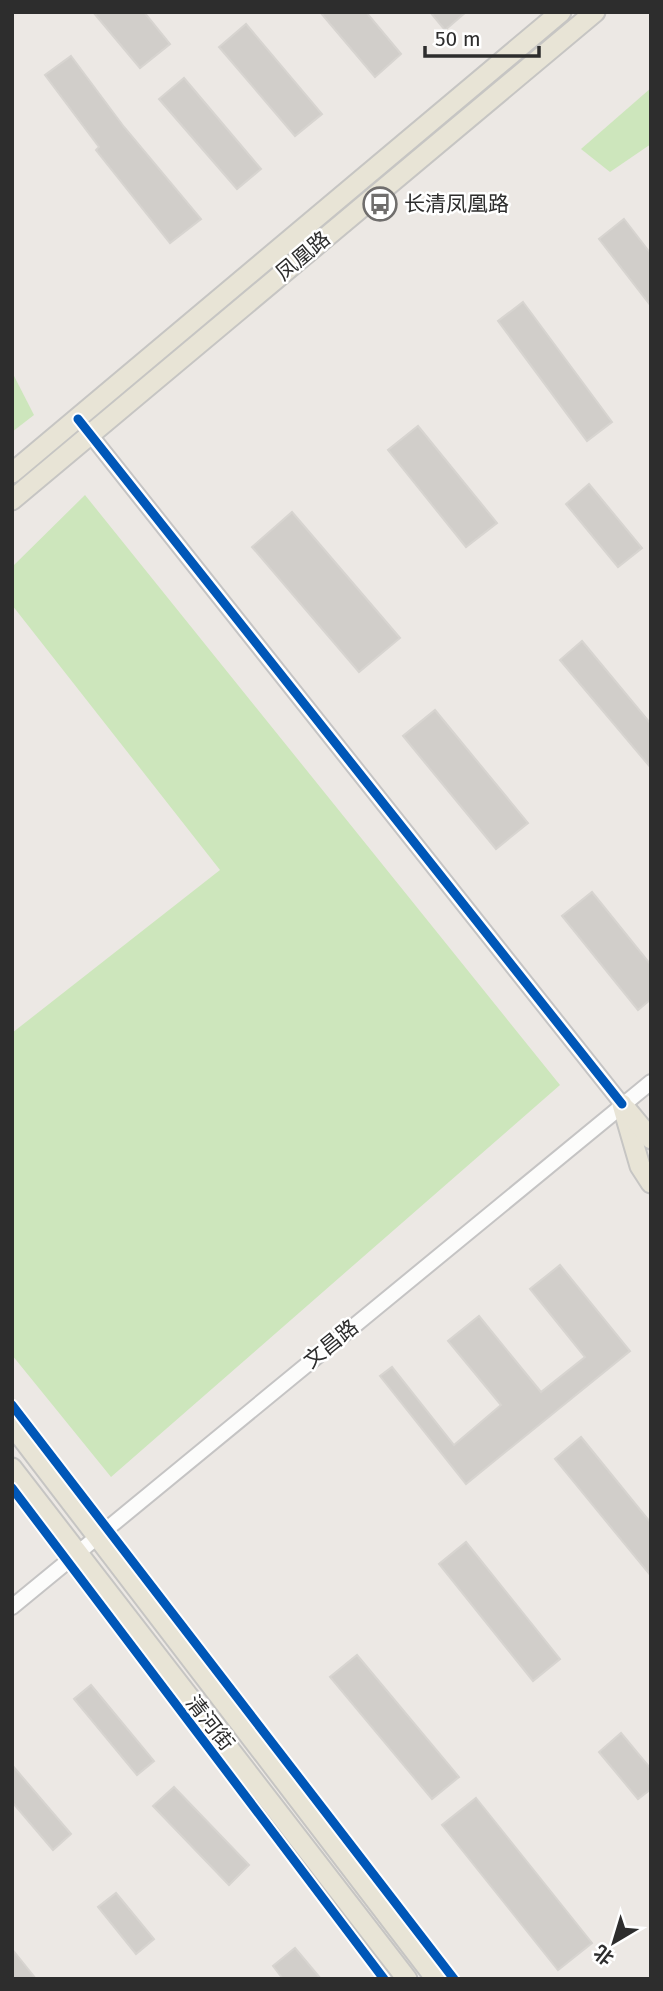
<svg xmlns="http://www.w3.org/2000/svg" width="663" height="1991" font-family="'Fira Sans','Noto Sans SC',sans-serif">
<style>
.green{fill:#cde6bc}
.building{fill:#d1ceca;stroke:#d7d4d0;stroke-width:2}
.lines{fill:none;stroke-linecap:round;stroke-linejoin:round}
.minor-casing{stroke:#c5c4c4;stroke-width:18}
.major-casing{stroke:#c6c5c3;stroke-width:23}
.minor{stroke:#fcfcfb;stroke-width:14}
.major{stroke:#e8e4d6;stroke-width:19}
.cycleway-casing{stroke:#fff;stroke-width:13}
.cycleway{stroke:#0057b8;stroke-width:9}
.labels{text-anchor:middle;stroke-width:5;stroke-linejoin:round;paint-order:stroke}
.poi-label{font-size:21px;fill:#2d2d2d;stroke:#fff;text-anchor:start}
.street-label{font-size:21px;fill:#2d2d2d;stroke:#fff}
</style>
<rect width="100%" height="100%" fill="#ece8e4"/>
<!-- green -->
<g class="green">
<path d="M651,88V144L610,172L581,149Z"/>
<path d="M12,372L34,415L12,432Z"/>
<path d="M85,495L560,1085L111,1477L12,1355V1033L220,870L12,605V567Z"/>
</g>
<!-- building -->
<g class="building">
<path d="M93,12H144L170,44L140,68Z"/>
<path d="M320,12H366L401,54L375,77Z"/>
<path d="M430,12H466L445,30Z"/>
<path d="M246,24L322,114L295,136L219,47Z"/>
<path d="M71,56L124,127L201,219L170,243L96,150L99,147L45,75Z"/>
<path d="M184,78L261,169L237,189L159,99Z"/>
<path d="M624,219L651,254V306L599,239Z"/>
<path d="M523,302L612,422L587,441L498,321Z"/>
<path d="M418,426L497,523L466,547L388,450Z"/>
<path d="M589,484L642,548L618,567L566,504Z"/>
<path d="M292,512L400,638L359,672L252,547Z"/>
<path d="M582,641L651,724V768L560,660Z"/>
<path d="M435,710L528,823L496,849L403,736Z"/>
<path d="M592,892L651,965V999L638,1010L562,916Z"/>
<path d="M560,1265L630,1351L466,1484L380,1376L392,1367L454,1445L501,1405L448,1341L479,1316L541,1392L585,1357L530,1289Z"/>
<path d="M581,1437L651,1523V1576L555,1459Z"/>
<path d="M466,1542L560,1659L533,1681L439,1564Z"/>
<path d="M357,1655L459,1777L432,1799L330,1677Z"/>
<path d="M91,1685L154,1761L137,1775L74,1699Z"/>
<path d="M621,1733L651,1769V1789L638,1799L599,1752Z"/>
<path d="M12,1765L71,1834L53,1850L12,1802Z"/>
<path d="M174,1787L249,1865L229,1885L153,1806Z"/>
<path d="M476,1798L592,1943L558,1970L442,1825Z"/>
<path d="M116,1893L154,1939L136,1954L98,1907Z"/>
<path d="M295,1948L321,1979H283L273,1966Z"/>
<path d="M12,1949L36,1979H12Z"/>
</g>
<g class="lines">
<defs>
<g id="minor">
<path d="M85,428L622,1104"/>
<path d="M12,1607L651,1082"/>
</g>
<g id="major">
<path d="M12,473L561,12"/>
<path d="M12,500L595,12"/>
<path d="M622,1104L640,1166L651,1183"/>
<path d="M627,1110L651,1139"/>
<path d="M12,1425L436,1979"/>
<path d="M12,1468L407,1979"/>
</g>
</defs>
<!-- minor casing -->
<use href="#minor" class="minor-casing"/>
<!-- major casing -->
<use href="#major" class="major-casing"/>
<!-- minor -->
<use href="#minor" class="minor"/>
<!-- major -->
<use href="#major" class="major"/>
<defs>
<g id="cycleway">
<path d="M78,419L622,1104"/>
<path d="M12,1405L454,1979"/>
<path d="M12,1488L384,1979"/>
</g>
</defs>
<!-- cycleway casing -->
<use href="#cycleway" class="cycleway-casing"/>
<!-- cycleway -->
<use href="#cycleway" class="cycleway"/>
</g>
<!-- icons -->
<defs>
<symbol id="bus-ring" viewBox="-11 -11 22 22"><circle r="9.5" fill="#fff" stroke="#706e6d" stroke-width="1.5"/><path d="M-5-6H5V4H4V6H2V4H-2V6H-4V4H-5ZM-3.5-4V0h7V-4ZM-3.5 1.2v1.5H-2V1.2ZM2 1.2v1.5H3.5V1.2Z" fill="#706e6d"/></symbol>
</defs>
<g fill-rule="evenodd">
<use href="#bus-ring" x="361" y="185" width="38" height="38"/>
</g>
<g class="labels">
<!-- poi labels -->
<g class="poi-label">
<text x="404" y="211">长清凤凰路</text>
</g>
<!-- street labels -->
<g class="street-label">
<text transform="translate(303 256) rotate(-40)" y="7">凤凰路</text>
<text transform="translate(331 1344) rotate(-39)" y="7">文昌路</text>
<text transform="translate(210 1723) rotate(52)" y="7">清河街</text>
</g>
</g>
<!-- border -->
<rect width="663" height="1991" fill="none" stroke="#2d2d2d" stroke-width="28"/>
<!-- north arrow -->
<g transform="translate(614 1942) rotate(218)" stroke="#ffffff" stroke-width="5" paint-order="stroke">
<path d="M0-5L12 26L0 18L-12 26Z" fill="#2d2d2d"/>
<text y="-10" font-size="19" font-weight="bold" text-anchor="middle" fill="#2d2d2d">北</text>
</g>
<!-- scale -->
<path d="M425 46v10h114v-10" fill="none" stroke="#2d2d2d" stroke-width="3.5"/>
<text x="435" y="46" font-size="21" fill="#2d2d2d" stroke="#ffffff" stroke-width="5" paint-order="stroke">50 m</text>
</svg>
